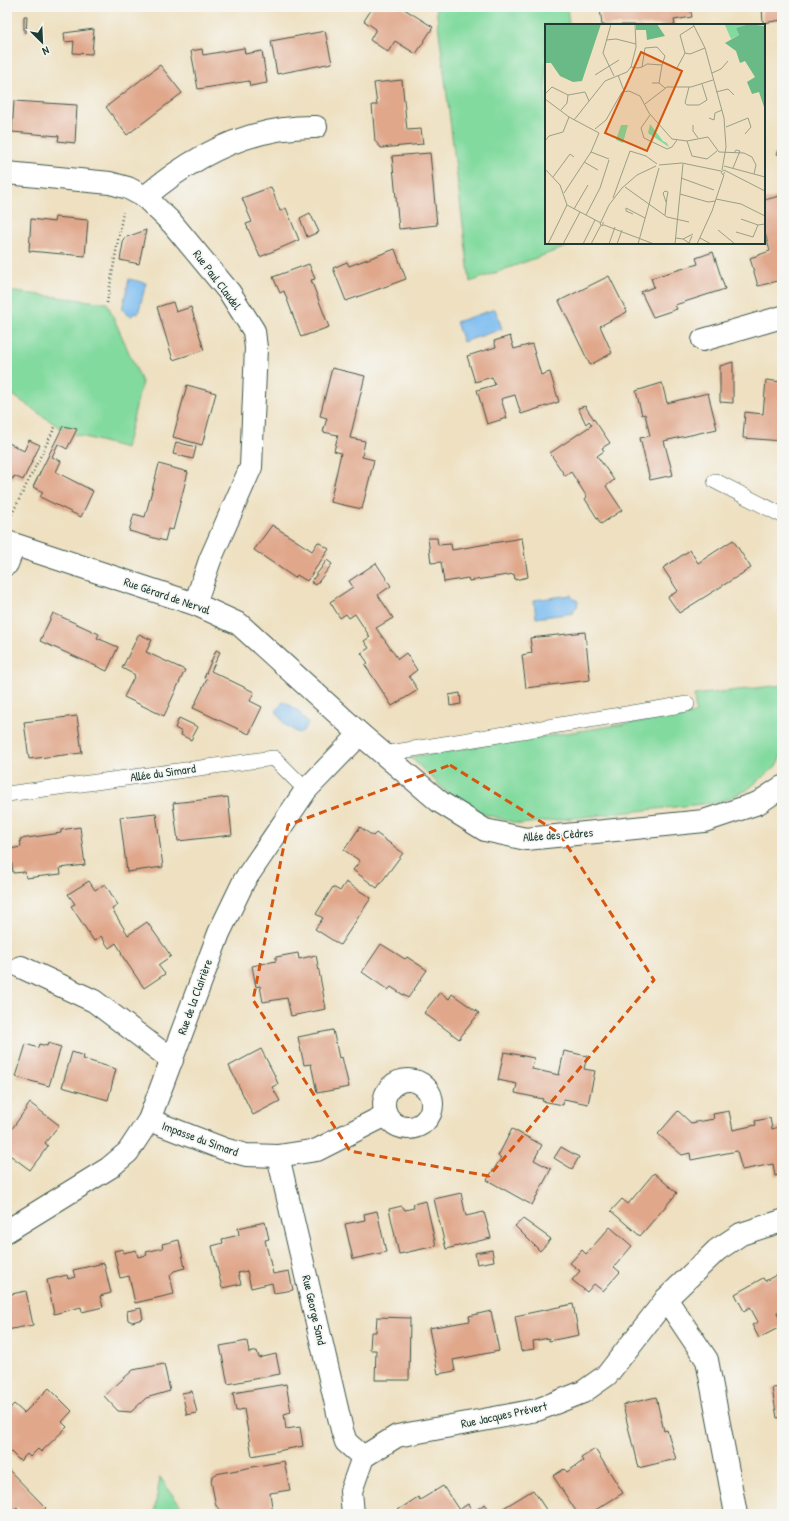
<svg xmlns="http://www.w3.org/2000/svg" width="789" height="1521" font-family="'Patrick Hand',sans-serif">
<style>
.green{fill:#82da9f;stroke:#508c6a}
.water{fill:#7bbcf0;stroke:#4d7c92}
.building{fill:#e0a78b}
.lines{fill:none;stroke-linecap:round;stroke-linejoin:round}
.lane-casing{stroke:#3e5549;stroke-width:16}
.street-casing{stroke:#3e5549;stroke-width:24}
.path{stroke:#3e5549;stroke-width:2.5;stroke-dasharray:1 3;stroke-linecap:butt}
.lane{stroke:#fff;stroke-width:15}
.street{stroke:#fff;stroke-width:22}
.marked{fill:none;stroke:#d45610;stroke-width:3;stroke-dasharray:8 5;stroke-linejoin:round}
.labels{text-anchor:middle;stroke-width:3.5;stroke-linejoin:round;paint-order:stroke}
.street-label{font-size:12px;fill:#1f3d34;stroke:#f6f6f2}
.inset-road{fill:none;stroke:#9b9f88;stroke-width:1}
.view{fill:#d45610;fill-opacity:0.15;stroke:#d45610;stroke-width:2}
.inset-edge{fill:none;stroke:#1f3d34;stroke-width:2}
</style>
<rect width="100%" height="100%" fill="#f6f6f2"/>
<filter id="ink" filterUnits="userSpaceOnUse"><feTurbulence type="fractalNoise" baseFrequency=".025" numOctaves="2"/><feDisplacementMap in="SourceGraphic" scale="8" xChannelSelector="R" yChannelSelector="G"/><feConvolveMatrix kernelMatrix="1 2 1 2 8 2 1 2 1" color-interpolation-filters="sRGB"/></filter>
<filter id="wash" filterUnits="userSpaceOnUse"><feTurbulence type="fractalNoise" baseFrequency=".012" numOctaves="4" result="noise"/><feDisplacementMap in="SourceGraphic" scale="16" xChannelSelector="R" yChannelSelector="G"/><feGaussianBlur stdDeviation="0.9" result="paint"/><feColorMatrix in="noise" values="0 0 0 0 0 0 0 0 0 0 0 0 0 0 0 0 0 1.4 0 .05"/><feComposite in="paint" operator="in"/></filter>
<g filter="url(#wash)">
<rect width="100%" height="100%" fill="#eee0c0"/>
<!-- green -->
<g class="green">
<path d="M436,7H567L569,25H546V243H577L470,282Z"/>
<path d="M7,291L107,303L142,382L126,448L66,432L7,391Z"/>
<path d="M782,685V754L776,766L747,790L720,802L520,824L480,813L453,798L410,757L696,713L694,695Z"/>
<path d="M160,1477L186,1514H154Z"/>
</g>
<!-- water -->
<g class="water">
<path d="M129,279L146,283L138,314L135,313L131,316L126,314L125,311L122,310Z"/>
<path d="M495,309L502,329L463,342L456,322Z"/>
<path d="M571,595L572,598L578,601L577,607L573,610L574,613L536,618L534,600Z"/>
<path d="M284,701L298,711L308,724L300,734L285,725L276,711Z"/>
</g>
<g id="blocks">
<!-- building -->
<g class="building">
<path d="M373,7H401L433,27L416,54L395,41L388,52L370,40L376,29L364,21Z"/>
<path d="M603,7H690L692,17L674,20L675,25H602L600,8Z"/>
<path d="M762,7H782V20L763,23Z"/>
<path d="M24,16H27L26,33L24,32Z"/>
<path d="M94,29L92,54L73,53L74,41L65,42L64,33Z"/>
<path d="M325,31L332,63L277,74L271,41Z"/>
<path d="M244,48L245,54L262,51L267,83L250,86L249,81L198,89L191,51L202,49L203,55Z"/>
<path d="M160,65L182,93L127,135L106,107Z"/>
<path d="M402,80L407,130L421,129L423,144L381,148L375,141L372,105H377L374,83Z"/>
<path d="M14,101L77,105L75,143L58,141L59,136L12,132Z"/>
<path d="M782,144V156L777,154Z"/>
<path d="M430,153L437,225L399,229L392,156Z"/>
<path d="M271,187L280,211L286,208L299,240L260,257L246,224L252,222L242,198Z"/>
<path d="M780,196L782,197V280L758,286L750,258L770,251L764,230V200Z"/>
<path d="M310,213L319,232L307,237L300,218Z"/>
<path d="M55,217L88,220L85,256L29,251L31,219L54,222Z"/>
<path d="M146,230L139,264L120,260L124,238Z"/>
<path d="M395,249L406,279L346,301L333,268L347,262L349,266Z"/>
<path d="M713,252L725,289L675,305L677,309L653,317L641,292L654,287L651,278L698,264L696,258Z"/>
<path d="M309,264L315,279L311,280L329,327L301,337L284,291L280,293L273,277Z"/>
<path d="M609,276L627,312L600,326L612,353L590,365L559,301Z"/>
<path d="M173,302L176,312L191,307L204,350L173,360L157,307Z"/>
<path d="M510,336L514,349L532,344L541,375L550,372L559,402L521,414L515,395L501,399L507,418L487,424L477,390L495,385L492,377L475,382L467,356L496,347L494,341Z"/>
<path d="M733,362V403L720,402V366Z"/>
<path d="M332,368L365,376L350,438L365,441L362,457L374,460L362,509L330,502L341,453L334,451L338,435L323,432L327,418L320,416Z"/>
<path d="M766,380L782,382V441L743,438L745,412L763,414Z"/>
<path d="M662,383L667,403L708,393L717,429L664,441L673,475L650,480L640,438L650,436L645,414L642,415L636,391Z"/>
<path d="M187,385L216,393L202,445L173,437Z"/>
<path d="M585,406L610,443L602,448L604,451L597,456L614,480L606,486L622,510L601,524L585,499L587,497L571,472L565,476L550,453L592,425L589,421L586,424L578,408Z"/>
<path d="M63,426L77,429L67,449L58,444L52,457L61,461L56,472L93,491L81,517L40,497L43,492L33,487Z"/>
<path d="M29,440L40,445L23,480L14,476L13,479L7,476V442L24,451Z"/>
<path d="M176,442L196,447L193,459L173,454Z"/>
<path d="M159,464L188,472L173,530L168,529L165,541L129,531L134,514L145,517Z"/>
<path d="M272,525L312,551L318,542L329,549L307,581L297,575L295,578L254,550Z"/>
<path d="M428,538H437L438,545L451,544L452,550L522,538L528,577L515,580L514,574L469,581L468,578L444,582L441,562L431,563Z"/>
<path d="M733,540L751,568L679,613L668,597L678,591L663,568L690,550L698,563Z"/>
<path d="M327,560L332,564L316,585L311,582Z"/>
<path d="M376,563L391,586L378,595L393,618L376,628L398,659L406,653L417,670L409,676L418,690L392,706L365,665L368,663L361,653L369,648L364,641L370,637L355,614L349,618L346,614L340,618L330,602L353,587L349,581Z"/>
<path d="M53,613L99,634L97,638L118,647L107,671L40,641Z"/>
<path d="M585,632L590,680L526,688L522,655L532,653L530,638Z"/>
<path d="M139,634L152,640L146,652L185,670L164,716L124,697L135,675L122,668Z"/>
<path d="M216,650L220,652L211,671L254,692L250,701L262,707L249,734L193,708L207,679L204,678Z"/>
<path d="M460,693L461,704L450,706L449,695Z"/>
<path d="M77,716L82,753L29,759L24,722Z"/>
<path d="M179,718L198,727L191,740L181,735L182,732L175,728Z"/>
<path d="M228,797L232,835L178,841L173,803Z"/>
<path d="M156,813L163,867L127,872L120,817Z"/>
<path d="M80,827L85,865L60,868L61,874L26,878L25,872L13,873L10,849L21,847L20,839L61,833V830Z"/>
<path d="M360,827L373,836L376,833L403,853L377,888L353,870L360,861L344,850Z"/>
<path d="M89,881L95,890L105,884L118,905L112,909L128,935L147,922L171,956L158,965L165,974L144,988L121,954L122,953L116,943L109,948L101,936L94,941L71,906L75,904L68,894Z"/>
<path d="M346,882L371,898L340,945L315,929L323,918L316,914L333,887L340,891Z"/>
<path d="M381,944L405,959L407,957L427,970L408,998L391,987L388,990L362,972Z"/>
<path d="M298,953L299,959L316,955L326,1009L291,1016L287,998L263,1002L260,986L256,987L252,966L276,961V957Z"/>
<path d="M440,992L449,999L452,994L479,1013L459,1039L424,1013Z"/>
<path d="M333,1030L339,1058L342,1057L349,1087L317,1093L311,1064L304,1065L298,1037Z"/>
<path d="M48,1043L61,1047L49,1086L16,1077L26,1044L38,1048L39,1044L47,1046Z"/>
<path d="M261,1049L274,1074L278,1084L272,1087L280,1101L253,1115L229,1066Z"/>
<path d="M564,1051L587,1056L584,1069L595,1071L588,1104L564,1099L563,1105L542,1101L543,1099L515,1093L517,1084L498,1080L504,1052L534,1058L532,1069L559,1075Z"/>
<path d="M72,1052L84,1056L83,1059L116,1069L108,1100L62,1087Z"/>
<path d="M30,1103L59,1125L45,1143L48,1146L30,1170L7,1153V1136Z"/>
<path d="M678,1111L691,1123L714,1119L713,1114L729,1111L733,1130L756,1125L755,1121L770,1118L772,1129L782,1126V1174L775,1176L773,1164L742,1170L737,1151L691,1160L690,1153L682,1155L658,1134Z"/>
<path d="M512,1129L542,1145L534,1160L551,1169L532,1205L487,1180L501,1158L498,1156Z"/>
<path d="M561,1147L579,1157L572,1169L554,1158Z"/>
<path d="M654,1173L677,1193L640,1236L611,1211L622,1199L628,1204Z"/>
<path d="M461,1193L466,1216L484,1212L491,1238L446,1249L434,1199Z"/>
<path d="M426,1201L436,1246L399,1254L389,1209L402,1206L405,1210L414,1208L413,1204Z"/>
<path d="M377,1211L386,1252L353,1259L345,1224L365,1220L364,1214Z"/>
<path d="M523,1219L551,1239L540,1251L515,1226Z"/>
<path d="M265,1222L269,1239L265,1240L273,1274L289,1271L293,1290L274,1293L272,1283L251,1288L247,1271L238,1273L241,1284L222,1288L212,1246L223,1243L222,1239L239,1235L238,1228Z"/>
<path d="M610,1227L632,1246L614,1267L620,1272L603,1291L594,1284L587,1292L572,1280L580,1271L570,1263L582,1250L586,1254Z"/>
<path d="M179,1240L185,1268L174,1271L170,1275L174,1294L135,1303L129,1276L120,1278L114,1251L123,1249V1253L136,1250L138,1257L147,1255L146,1252L163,1248L162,1244Z"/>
<path d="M492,1250L494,1261L477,1264L475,1253Z"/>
<path d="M104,1263L111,1293L100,1296L103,1307L82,1312L81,1307L54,1314L47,1280L67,1275L68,1279L75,1277L73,1270Z"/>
<path d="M782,1272V1309L777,1312L782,1326L759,1338L752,1325L758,1322L750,1307L744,1311L735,1294L763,1278L765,1281Z"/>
<path d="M26,1291L33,1325L7,1330V1295Z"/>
<path d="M573,1304L579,1335L549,1341V1338L533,1341L534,1349L521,1351L515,1316Z"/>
<path d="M141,1308L143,1319L132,1322L128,1320L127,1311Z"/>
<path d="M491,1311L499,1351L453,1360L455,1371L438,1374L429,1328L470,1321L469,1316Z"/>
<path d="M377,1317L410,1318L409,1380H375L376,1350H370L371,1332H376Z"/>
<path d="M247,1341L249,1353L257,1351L259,1358L276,1354L280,1374L228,1384L220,1346Z"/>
<path d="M164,1364L170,1391L146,1398L131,1412L118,1411L104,1396L133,1370Z"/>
<path d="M286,1384L291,1412L284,1414L286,1429L300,1427L303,1446L252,1456L244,1409L236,1411L233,1393Z"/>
<path d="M782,1387V1417L777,1418L772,1388Z"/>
<path d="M49,1388L72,1411L62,1422L67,1427L41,1452L38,1449L30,1457L27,1454L20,1461L7,1448V1411L14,1404L24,1413Z"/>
<path d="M192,1391L197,1413L187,1415L182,1393Z"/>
<path d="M656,1397L664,1431L667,1430L676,1459L638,1468L623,1405Z"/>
<path d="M595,1449L623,1493L589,1514H578L553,1476L564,1469L567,1472L583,1461L581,1458Z"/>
<path d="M284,1461L290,1490L270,1493L273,1514H221L220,1509L216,1506L211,1481L212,1477L216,1474Z"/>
<path d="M7,1468L46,1508L39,1514H23L17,1507L10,1514H7Z"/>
<path d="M443,1486L459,1510L452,1514H401L398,1510L418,1497L420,1500Z"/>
<path d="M533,1490L549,1514H495L505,1507Z"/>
<path d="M468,1504L473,1512L485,1504L492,1514H461L459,1510Z"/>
</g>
</g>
</g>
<g filter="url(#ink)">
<use href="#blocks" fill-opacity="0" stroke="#3e5549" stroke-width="1"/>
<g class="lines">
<defs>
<g id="lane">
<path d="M715,481L782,515"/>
<path d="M383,754L687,704"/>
<path d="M7,794L274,758L306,790"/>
</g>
<g id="street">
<path d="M7,173L110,183L128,188L145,197L172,223L230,293L254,331L256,348L251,467L210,560L195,604"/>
<path d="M145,197C194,155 250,126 316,127"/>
<path d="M703,340L782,317"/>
<path d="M7,542L195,604L239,624L360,734L440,802L485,830L526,839L704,821L758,803L782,787"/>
<path d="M7,564L14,546"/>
<path d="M21,967L94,1001L172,1060"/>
<circle cx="408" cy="1104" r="24"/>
<path d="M149,1120L224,1149L246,1155L278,1156L317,1150L386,1115"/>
<path d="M278,1156L342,1430L346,1442L363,1457"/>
<path d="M7,1231L109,1168L128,1152L149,1120L219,933L244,881L306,790L360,734"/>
<path d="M666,1299L707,1360L736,1514"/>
<path d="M353,1514L351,1491L363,1457L397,1436L537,1410L583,1392L607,1375L666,1299L717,1250L741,1234L782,1221"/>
</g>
</defs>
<!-- lane casing -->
<use href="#lane" class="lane-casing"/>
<!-- street casing -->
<use href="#street" class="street-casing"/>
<!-- path -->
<g class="path">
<path d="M107,303L123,212"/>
<path d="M10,518L56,425"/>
</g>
<!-- lane -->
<use href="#lane" class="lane"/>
<!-- street -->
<use href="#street" class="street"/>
</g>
</g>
<!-- marked area -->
<path class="marked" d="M450,765L559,833L654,980L489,1176L350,1151L253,1000L288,825Z"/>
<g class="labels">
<!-- street labels -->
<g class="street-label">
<text transform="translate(217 280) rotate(53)" y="4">Rue Paul Claudel</text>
<text transform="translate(167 596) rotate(19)" y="4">Rue Gérard de Nerval</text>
<text transform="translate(163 773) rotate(-8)" y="4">Allée du Simard</text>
<text transform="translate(558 835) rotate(-4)" y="4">Allée des Cèdres</text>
<text transform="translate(195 997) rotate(-70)" y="4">Rue de la Clairière</text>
<text transform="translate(200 1139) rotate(20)" y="4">Impasse du Simard</text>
<text transform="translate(314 1310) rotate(77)" y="4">Rue George Sand</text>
<text transform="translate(504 1415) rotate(-12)" y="4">Rue Jacques Prévert</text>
</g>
</g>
<!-- overview -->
<g transform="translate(545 24)">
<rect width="220" height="220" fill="#eee0c0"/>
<path d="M177,0H204L191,4L194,11L186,15L180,1ZM105,100L118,117L122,119L124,123L103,109ZM76,101H83L78,119L71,116Z" fill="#82da9f"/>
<path d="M0,0H56L37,57L28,58L15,52L6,39H0ZM91,0H112L120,12L102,16L101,6H91ZM204,0L220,2L219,83L214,68L207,70L202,58L210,53L200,37L195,39L191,27L180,19L194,11L191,4Z" fill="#69ba86"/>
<path class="inset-road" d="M66,0L58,29L69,52M148,0L160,24L179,94L181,123L177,146M61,16L71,15L91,20M140,29L135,11L149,2M140,29L145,30L160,24M86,43L93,44L97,43L102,40H103L117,41L120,32L112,23L100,24L97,43M132,44L140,29M167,49L176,45L183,37M50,51L74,36M73,51L79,67M107,59H114L120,64M114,59L117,41M144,63L140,79L142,81H154L162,76L157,60M171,68L183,65L189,71M0,70L7,63L23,71L40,68L44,77M0,75L24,93L54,109L46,128L19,169M100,80L122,63H146L168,56M16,86L22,79L23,71M105,91L96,104L99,114L122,125L127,123L132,116M164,94L169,96L170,89L177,86M29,96L60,57L82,48L86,43L91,23L90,0M148,101V107L153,114M181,103L203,94L206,103L200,110M50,105L61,96L77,68L84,67L95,72L104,89L127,115L142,117L163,113L174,128L199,129L207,133L211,141L209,150M0,117L4,112L18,108L24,93M142,117L147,132L162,135L172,127M46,128L64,135M39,138L53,146M114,141L137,139L176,147M179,142L220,153M188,144L195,127L191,126L189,129M0,145L15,161L22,181L3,220M180,148L178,151L176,148L179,146L220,167M8,153L25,130L29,133M136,154L169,166M80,163L122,193L144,198M135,170L163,178L171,177M68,174L85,127L101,132L112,140M171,175L196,180L220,192M22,181L56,199M29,185L43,161M88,190L81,187V184L100,194M41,191L55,164L64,136M120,191L122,173L123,168L120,167L118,169L121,178M196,195L213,201L220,200M58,198V202L55,200L64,181L77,164L92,151L111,142M59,201L109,220M173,206L190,220M191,208L208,213L213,201M131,214L138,215L148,210M155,214L166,220M138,215L144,219L147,212M18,220L35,188M38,220L50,196M46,220L56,201M64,220L70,203M72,220L77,206M93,220L114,144M130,220L138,140M152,220L167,187L179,151"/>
<path class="view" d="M96,28L137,47L102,127L60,109Z"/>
<rect width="220" height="220" class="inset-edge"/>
</g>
<!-- margin -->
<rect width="789" height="1521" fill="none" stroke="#f6f6f2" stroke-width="24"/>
<!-- north arrow -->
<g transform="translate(42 42) rotate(156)" stroke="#f6f6f2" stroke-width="3" paint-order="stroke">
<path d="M0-3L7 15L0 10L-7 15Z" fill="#1f3d34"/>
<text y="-6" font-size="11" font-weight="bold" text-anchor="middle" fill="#1f3d34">N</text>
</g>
</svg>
